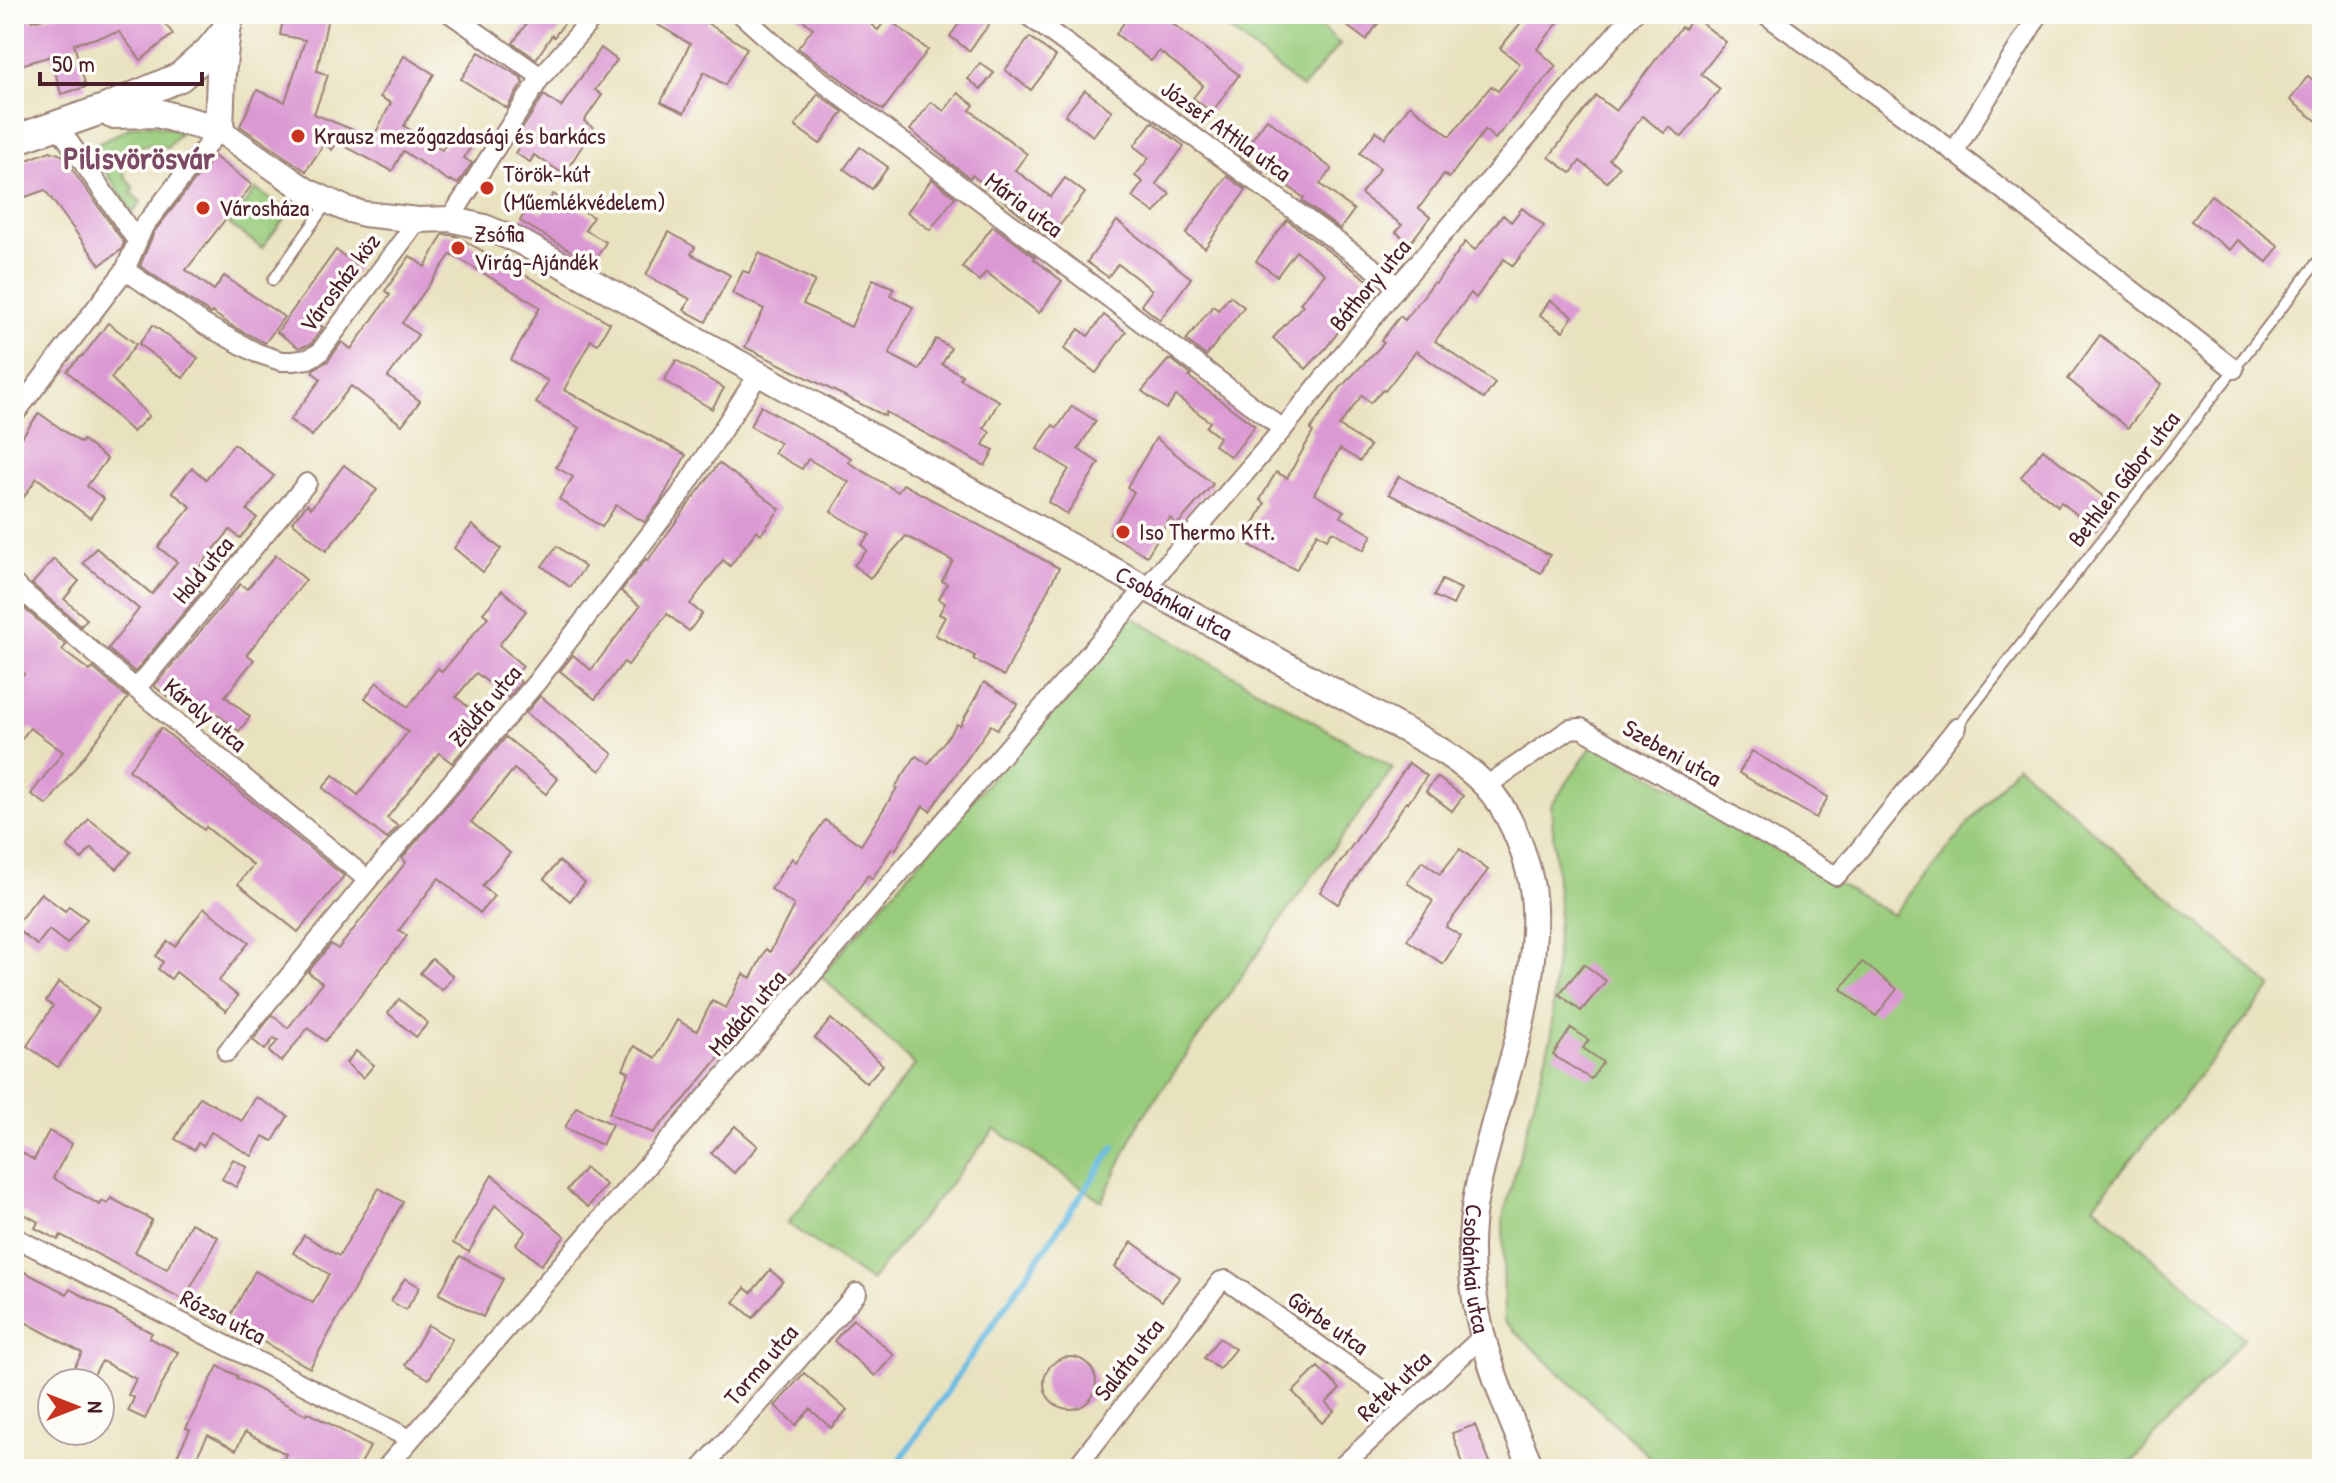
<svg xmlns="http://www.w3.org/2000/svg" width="2336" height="1483" font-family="'Patrick Hand',sans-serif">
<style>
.green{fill:#99cc7c;stroke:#727654;stroke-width:2}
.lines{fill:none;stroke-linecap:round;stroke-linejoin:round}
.stream{stroke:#67bbe3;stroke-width:6}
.building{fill:#db99d3}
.lane-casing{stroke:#9a8075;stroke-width:13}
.street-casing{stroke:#9a8075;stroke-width:22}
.secondary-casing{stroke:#9a8075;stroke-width:28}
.primary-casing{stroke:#9a8075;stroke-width:32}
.lane{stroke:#fff;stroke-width:9}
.street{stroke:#fff;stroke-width:18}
.secondary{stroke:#fff;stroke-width:24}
.primary{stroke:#fff;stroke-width:28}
.poi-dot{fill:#c8321e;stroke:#fdfcf7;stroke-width:3}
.labels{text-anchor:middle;stroke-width:7;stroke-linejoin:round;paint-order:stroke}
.street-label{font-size:24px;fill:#4a1f2b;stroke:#fdfcf7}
.poi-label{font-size:24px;fill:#4a1f2b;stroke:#fdfcf7;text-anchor:start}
.district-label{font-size:32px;font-weight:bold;fill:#7d4a66;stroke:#fdfcf7}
</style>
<rect width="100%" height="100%" fill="#fdfcf7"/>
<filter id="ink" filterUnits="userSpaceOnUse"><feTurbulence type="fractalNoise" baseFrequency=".0125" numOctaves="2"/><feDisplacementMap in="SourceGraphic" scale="16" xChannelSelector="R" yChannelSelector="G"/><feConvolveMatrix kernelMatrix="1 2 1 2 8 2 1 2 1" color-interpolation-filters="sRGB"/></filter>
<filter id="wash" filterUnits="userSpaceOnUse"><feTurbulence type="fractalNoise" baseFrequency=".006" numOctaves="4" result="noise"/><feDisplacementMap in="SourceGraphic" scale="32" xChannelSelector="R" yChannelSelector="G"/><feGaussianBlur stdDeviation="1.8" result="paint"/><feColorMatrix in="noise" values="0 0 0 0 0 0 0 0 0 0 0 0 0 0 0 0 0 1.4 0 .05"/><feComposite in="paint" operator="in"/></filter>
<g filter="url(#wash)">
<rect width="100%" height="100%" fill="#e9e2bf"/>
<!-- green -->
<g class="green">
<path d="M1210,14H1307L1340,44L1302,88Z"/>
<path d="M152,124L181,132L167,148C149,143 137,142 124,158C121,171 124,178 134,188L131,193L141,202L133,213L90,148L133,126Z"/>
<path d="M256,189L289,212L262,248L229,224Z"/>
<path d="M1131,616L1393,768L1302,890L1140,1121L1102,1201L995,1129L870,1281L788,1223L915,1065L821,976Z"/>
<path d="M1594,743L1893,915L2017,765L2272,987L2094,1205L2244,1338L2126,1469H1663L1504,1321L1503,1218L1551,1037L1559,904L1551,806Z"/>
</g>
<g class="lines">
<!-- stream -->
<path class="stream" d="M894,1469L1114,1147"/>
</g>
<g id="blocks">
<!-- building -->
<g class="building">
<path d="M30,14L32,21L57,14H157L173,34L141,60L119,32L74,44L86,87L61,94L51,56L14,67V19Z"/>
<path d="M284,14H314L328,17L317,71L328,75L314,114L373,138L391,103L380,97L404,56L434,74L404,126L442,150L453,133L472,145L464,158L472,163L458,184L450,180L449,181L403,151L392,171L337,142L332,150L324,144L306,171L240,126L257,90L285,102L305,40L280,35Z"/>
<path d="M533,14H571L554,37L552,35L536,59L513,43Z"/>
<path d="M640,14H712L707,23L747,48L725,85L704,72L684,113L661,102L690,44Z"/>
<path d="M795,14H858L878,30L887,18L928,50L883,110L798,48L813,28Z"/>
<path d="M966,14H997L969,51L950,36Z"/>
<path d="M1130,14H1160L1239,75L1212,112L1193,98L1203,85L1159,51L1151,61L1116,34Z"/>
<path d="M1331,14H1385L1366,40Z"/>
<path d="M1528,14H1565L1537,49L1556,66L1495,139L1485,130L1449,178L1444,174L1419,208L1430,217L1410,243L1396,232L1402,225L1361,194L1380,168L1360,153L1376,131L1385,138L1410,105L1450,136L1491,86L1498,91L1520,64L1500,48Z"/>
<path d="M1694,17L1726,42L1701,74L1720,89L1682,137L1669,127L1664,133L1642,116L1609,159L1619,167L1607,182L1580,161L1571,173L1549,157L1596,96L1616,111L1681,27L1685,29Z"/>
<path d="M1030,37L1056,57L1031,90L1005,70Z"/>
<path d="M601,48L617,60L595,90L602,95L584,121L594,128L564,174L534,155L530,162L515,153L519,147L513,143L544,95L561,107Z"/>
<path d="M479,52L522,78L521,80L523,82L507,108L461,79Z"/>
<path d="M980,63L994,73L981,89L968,79Z"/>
<path d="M2308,76L2322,87V125L2290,100Z"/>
<path d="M1085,90L1112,111L1093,136L1065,115Z"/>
<path d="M958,93L974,105L970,110L1027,154L1015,170L1051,197L1065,178L1085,193L1050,238L972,175L970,178L946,160L947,159L910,130L931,102L944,111Z"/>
<path d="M818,94L843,112L820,144L795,126Z"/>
<path d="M1267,119L1332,169L1320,184L1354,210L1340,229L1302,201L1304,198L1266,170L1264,173L1240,155Z"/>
<path d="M1152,122L1184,146L1156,184L1170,194L1155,213L1132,197L1143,182L1135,176L1149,158L1134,146Z"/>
<path d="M860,147L888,167L872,189L844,169Z"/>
<path d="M50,151L62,155L124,243L121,250L100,265L45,190L14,201V165Z"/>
<path d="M214,156L252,185L186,270L214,290L224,276L284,317L265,343L232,326L212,312L211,314L140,266L154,232Z"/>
<path d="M1227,176L1246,190L1205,248L1186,234Z"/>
<path d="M932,179L955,197L930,230L907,212Z"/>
<path d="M553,194L593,217L585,230L606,242L593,264L520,221L529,205L542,213Z"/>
<path d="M2211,195L2279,246L2267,262L2238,240L2230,250L2191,221Z"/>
<path d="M1522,208L1544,226L1513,266L1504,259L1476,298L1471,293L1435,341L1495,383L1484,399L1416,351L1385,391L1383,390L1370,403L1362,395L1339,426L1370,446L1360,461L1340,449L1314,494L1344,511L1340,516L1372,535L1364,550L1332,531L1327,539L1317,533L1296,570L1244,542L1265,503L1260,500L1276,472L1287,478L1313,432L1310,430L1341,387L1384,343L1381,341L1400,316L1405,320L1434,282L1436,283L1465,242L1475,250L1503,215L1511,222Z"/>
<path d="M1287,220L1374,285L1326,348L1306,369L1273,338L1303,305L1300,303L1325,274L1296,251L1277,276L1256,261Z"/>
<path d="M1117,221L1191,278L1160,320L1141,305L1152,290L1118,264L1108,277L1087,262Z"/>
<path d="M993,226L1035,257L1034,259L1062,281L1039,313L986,272L979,281L962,267Z"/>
<path d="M669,232L695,247L691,254L730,275L706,322L684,310L690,299L646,275Z"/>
<path d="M443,234L456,236L610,323L598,344L591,340L564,390L686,455L660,502L644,522L616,505L602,527L559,499L573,477L556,467L580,428L536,403L548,381L511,360L540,307L451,254L402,323L418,335L388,377L420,401L402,425L351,386L312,436L290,420L321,379L312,372L314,369L328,361L342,342L351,349L390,295L385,291L410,256L425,267Z"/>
<path d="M336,250L359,267L318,323L323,327L311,344L299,348L277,332Z"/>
<path d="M759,253L815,281L803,304L851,327L873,279L894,288L890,295L913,307L889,354L919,370L936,339L951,348L942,364L962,375L960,379L999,401L984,428L990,432L983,445L994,450L985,466L886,412L885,416L745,347L764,309L732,293L743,271L749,273Z"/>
<path d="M1230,296L1244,307L1206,356L1186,340L1213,306L1218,310Z"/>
<path d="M1550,300L1573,316L1563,331L1540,315Z"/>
<path d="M1104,315L1126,332L1096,373L1064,349L1079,329L1088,336Z"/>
<path d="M108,323L136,344L111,378L149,416L133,432L67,371L82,355L83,356Z"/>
<path d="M153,325L198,358L183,378L139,344Z"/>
<path d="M2100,335L2162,384L2128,428L2068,379Z"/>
<path d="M1171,359L1191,375L1189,377L1255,426L1231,457L1214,445L1219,437L1206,427L1210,422L1176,396L1166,409L1142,391L1168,360L1169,361Z"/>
<path d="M676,360L724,388L712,409L664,381Z"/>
<path d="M761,406L851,458L848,462L898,492L903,484L1059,568L1004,676L973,659L975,656L935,635L945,617L939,614L945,603L939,599L947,584L942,581L953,561L906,536L870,578L854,565L867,550L861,545L870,535L831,512L849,482L808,459L802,469L774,453L780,443L750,426Z"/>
<path d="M1072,406L1096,421L1078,449L1099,463L1067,514L1048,502L1069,469L1037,449L1053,425L1057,428Z"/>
<path d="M39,413L81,443L83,440L107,459L87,486L104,499L90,518L37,478L14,511V431L22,437Z"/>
<path d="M1156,438L1213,484L1177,525L1170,518L1147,556L1109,534L1134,492L1127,487Z"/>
<path d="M234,444L274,476L247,510L257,518L240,538L230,530L188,581L201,592L135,672L108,649L139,609L83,563L96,548L152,594L177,562L158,547L191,507L172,492L192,468L206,479Z"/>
<path d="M2043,449L2105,498L2098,507L2108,515L2096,530L2061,502L2058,506L2021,477Z"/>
<path d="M719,463L780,509L761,534L757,530L730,566L723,560L690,604L702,614L689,631L667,614L628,665L624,662L595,699L560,671L573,655L591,670L640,606L621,591L646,559L648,560Z"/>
<path d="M344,465L377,490L326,551L292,522L307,504L311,508Z"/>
<path d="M1399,476L1449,505L1550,555L1541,573L1389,494Z"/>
<path d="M472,525L501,549L483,572L454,548Z"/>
<path d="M557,546L585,567L570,587L542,566Z"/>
<path d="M276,555L306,580L247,654L254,660L225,696L250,717L239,731L213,711L209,716L185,695L177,704L154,686L240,584L247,589Z"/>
<path d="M54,559L79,581L64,599L87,619L81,626L32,584Z"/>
<path d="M1442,580L1461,589L1453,605L1434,596Z"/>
<path d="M502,590L526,611L499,645L523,666L515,676L521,682L508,698L476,673L456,697L487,722L452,763L439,753L387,818L398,826L387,839L323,788L333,775L358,795L408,732L365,698L377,682L408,707L438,668L442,672L488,617L483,613Z"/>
<path d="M17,602L66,645L62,650L90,671L93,668L128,698L47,805L31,794L63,752L30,728L14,749V687L24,674L14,666V605Z"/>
<path d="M984,682L1018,704L997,729L991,725L930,811L923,806L895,850L892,848L872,879L868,875L840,916L784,981L780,979L759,1009L684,1100L653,1133L609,1113L629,1072L623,1069L634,1046L656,1058L677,1020L697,1031L712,1001L726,1008L743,974L751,978L766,949L770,952L794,905L771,889L792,858L796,862L825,820L861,845L897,788L895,787L916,756L928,764L957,724L960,726Z"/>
<path d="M540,696L613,754L600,771L526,713Z"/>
<path d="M161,728L344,876L298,932L238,884L253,865L206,827L204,830L129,770Z"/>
<path d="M506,737L558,779L546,794L514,769L471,822L510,853L482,886L494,896L480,913L439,878L399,930L407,936L325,1041L308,1028L281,1062L269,1052L278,1040L274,1038L265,1050L253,1040L272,1015L288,1028L322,983L308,972L331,944L338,949L406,862L402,858Z"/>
<path d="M1752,751L1828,797L1816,818L1739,773Z"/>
<path d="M1409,763L1427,776L1408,803L1406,802L1338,904L1320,892Z"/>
<path d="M1437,777L1463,796L1452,811L1426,791Z"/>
<path d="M89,819L131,852L117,869L91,848L82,859L67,847Z"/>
<path d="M1460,849L1488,870L1446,927L1461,936L1443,964L1407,940L1433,901L1407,883L1422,861L1440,874Z"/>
<path d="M559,861L585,883L570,901L544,879Z"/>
<path d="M41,893L65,911L69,906L87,919L67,944L49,930L37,945L14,927Z"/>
<path d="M204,908L249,942L219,981L238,996L226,1011L176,972L171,979L158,969L163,962L156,956L168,941L175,946Z"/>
<path d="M432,959L453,976L442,990L420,973Z"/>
<path d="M1862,962L1897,989L1876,1016L1841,989Z"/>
<path d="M1584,964L1606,981L1581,1011L1559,994Z"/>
<path d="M59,982L99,1009L58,1067L27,1046L53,1006L46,1001Z"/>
<path d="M399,999L428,1023L416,1037L388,1013Z"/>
<path d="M831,1019L883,1065L866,1083L815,1038Z"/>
<path d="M1571,1028L1589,1040L1583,1048L1603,1062L1591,1079L1553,1055Z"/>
<path d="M356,1051L374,1065L363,1078L346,1063Z"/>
<path d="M200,1097L242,1121L256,1097L288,1116L273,1141L263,1136L252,1156L211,1132L203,1146L198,1143L194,1150L175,1139Z"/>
<path d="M576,1107L612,1124L602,1145L565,1128Z"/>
<path d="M735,1126L758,1146L734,1173L711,1153Z"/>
<path d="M49,1131L72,1144L53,1178L100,1205L102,1201L107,1204L111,1198L152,1220L135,1252L167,1269L191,1223L218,1237L184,1300L61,1235L58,1240L35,1228L38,1222L14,1208V1148L34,1160Z"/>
<path d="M233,1159L247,1167L236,1187L222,1179Z"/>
<path d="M585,1168L606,1185L588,1207L567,1190Z"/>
<path d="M492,1175L565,1236L541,1265L516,1244L526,1232L495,1205L469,1252L453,1243Z"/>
<path d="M379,1188L403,1202L310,1368L227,1322L255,1271L313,1303L329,1274L293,1253L304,1235L339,1256Z"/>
<path d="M1132,1242L1180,1277L1162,1301L1115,1267Z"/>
<path d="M460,1256L503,1279L483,1317L439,1294Z"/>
<path d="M19,1269L67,1294L70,1289L152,1333L149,1338L178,1352L145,1419L128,1411L134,1398L128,1395L136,1379L102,1361L92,1378L74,1368L82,1353L14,1316V1278Z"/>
<path d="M770,1270L783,1281L753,1318L734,1302L745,1288L751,1293Z"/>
<path d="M405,1278L420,1287L406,1310L391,1301Z"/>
<path d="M853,1319L894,1355L875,1376L834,1341Z"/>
<path d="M428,1325L452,1339L429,1379L405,1365Z"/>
<path d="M1219,1338L1235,1349L1219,1369L1204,1358Z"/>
<circle cx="1070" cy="1383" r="26"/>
<path d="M218,1366L238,1376L237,1378L306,1415L307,1412L328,1423L370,1447L358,1469H278L286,1454L245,1432L236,1450L208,1435L190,1469L174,1462L190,1430L186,1428Z"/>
<path d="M1318,1367L1340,1389L1326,1403L1334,1411L1322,1423L1293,1392Z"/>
<path d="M804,1373L847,1410L831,1428L810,1409L796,1425L775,1406Z"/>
<path d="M1475,1425L1485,1450L1493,1469H1465L1452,1433Z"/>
</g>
</g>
</g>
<g filter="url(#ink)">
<use href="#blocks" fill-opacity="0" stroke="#9a8075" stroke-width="2"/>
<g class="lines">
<defs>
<g id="lane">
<path d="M273,280L328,202"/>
<path d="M1957,727L2322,256"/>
</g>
<g id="street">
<path d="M451,14L541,77"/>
<path d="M741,14L783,52L1283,429"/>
<path d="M1026,14L1398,286"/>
<path d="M1765,14L1954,152L2234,369"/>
<path d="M58,126L137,241"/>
<path d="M1954,152L2039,14"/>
<path d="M450,219L541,77L596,14"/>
<path d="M125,270L205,325L257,353L281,361H293L308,359L319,353L418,220"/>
<path d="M14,415L125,270L144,226L219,130"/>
<path d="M14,584L136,689L368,880"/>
<path d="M136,689L307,483"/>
<path d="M1486,786L1570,729L1581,728L1836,876L1855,855L1957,727"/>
<path d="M227,1052L368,880L536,683L680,495L758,375"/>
<path d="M14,1237L410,1439"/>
<path d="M385,1469L1283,429L1398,286L1633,14"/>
<path d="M701,1469L857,1293"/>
<path d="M1075,1469L1221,1281L1226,1280L1406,1407"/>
<path d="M1339,1469L1481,1338"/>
</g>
<g id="secondary">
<path id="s1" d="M219,130L307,191L346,209L364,214L418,220L450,219L484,227L519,241C741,363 962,487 1184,609C1248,644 1313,679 1377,715C1413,735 1455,754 1484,784C1509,810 1524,848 1531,882C1535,903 1535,925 1533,946C1528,1033 1492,1111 1476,1196C1457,1293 1494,1381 1532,1469"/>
</g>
<g id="primary">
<path d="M112,114L157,113L219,130L221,74L226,30"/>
<path d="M14,140L107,108L180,77L209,51L226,30L230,14"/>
</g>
</defs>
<!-- lane casing -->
<use href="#lane" class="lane-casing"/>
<!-- street casing -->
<use href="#street" class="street-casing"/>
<!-- secondary casing -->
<use href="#secondary" class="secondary-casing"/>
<!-- primary casing -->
<use href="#primary" class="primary-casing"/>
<!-- lane -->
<use href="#lane" class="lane"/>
<!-- street -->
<use href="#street" class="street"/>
<!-- secondary -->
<use href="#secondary" class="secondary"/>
<!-- primary -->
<use href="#primary" class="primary"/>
</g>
</g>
<!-- markers -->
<g class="poi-dot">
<circle cx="298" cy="136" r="8"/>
<circle cx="487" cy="188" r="8"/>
<circle cx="203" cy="208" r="8"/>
<circle cx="458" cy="248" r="8"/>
<circle cx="1123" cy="532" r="8"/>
</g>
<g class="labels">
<!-- street labels -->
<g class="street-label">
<text transform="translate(1226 131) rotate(36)" y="8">József Attila utca</text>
<text transform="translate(1024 205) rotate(37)" y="8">Mária utca</text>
<text transform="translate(340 283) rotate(-53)" y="8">Városház köz</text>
<text transform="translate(1370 285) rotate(-50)" y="8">Báthory utca</text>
<text transform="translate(2124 479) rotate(-52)" y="8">Bethlen Gábor utca</text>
<text transform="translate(203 570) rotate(-50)" y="8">Hold utca</text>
<text dy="8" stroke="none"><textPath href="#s1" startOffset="1076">Csobánkai utca</textPath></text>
<text transform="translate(485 706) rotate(-50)" y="8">Zöldfa utca</text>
<text transform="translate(205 715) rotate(40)" y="8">Károly utca</text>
<text transform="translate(1672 753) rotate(30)" y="8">Szebeni utca</text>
<text transform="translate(747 1013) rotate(-49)" y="8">Madách utca</text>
<text dy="8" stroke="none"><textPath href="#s1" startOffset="1940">Csobánkai utca</textPath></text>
<text transform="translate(223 1317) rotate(27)" y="8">Rózsa utca</text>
<text transform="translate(1328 1323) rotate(35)" y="8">Görbe utca</text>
<text transform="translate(1129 1360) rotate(-52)" y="8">Saláta utca</text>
<text transform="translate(761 1365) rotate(-49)" y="8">Torma utca</text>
<text transform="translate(1394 1386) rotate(-43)" y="8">Retek utca</text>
</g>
<!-- poi labels -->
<g class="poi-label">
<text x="314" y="144">Krausz mezőgazdasági és barkács</text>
<text x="503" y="182">Török-kút<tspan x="503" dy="28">(Műemlékvédelem)</tspan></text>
<text x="219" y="216">Városháza</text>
<text x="474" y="242">Zsófia<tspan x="474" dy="28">Virág-Ajándék</tspan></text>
<text x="1139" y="540">Iso Thermo Kft.</text>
</g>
<!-- district labels -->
<g class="district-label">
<text x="139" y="169">Pilisvörösvár</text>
</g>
</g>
<!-- margin -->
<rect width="2336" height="1483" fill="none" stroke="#fdfcf7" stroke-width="48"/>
<!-- north arrow -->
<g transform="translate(76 1407) rotate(90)"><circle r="38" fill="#fdfcf7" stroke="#b5a4a5" stroke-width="2"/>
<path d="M0-6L14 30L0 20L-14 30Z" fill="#c8321e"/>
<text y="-12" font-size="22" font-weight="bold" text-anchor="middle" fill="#4a1f2b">N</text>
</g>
<!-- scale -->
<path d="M40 72v12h162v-12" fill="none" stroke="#4a1f2b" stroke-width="4"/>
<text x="52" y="72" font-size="24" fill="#4a1f2b" stroke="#fdfcf7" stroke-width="6" paint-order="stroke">50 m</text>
</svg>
